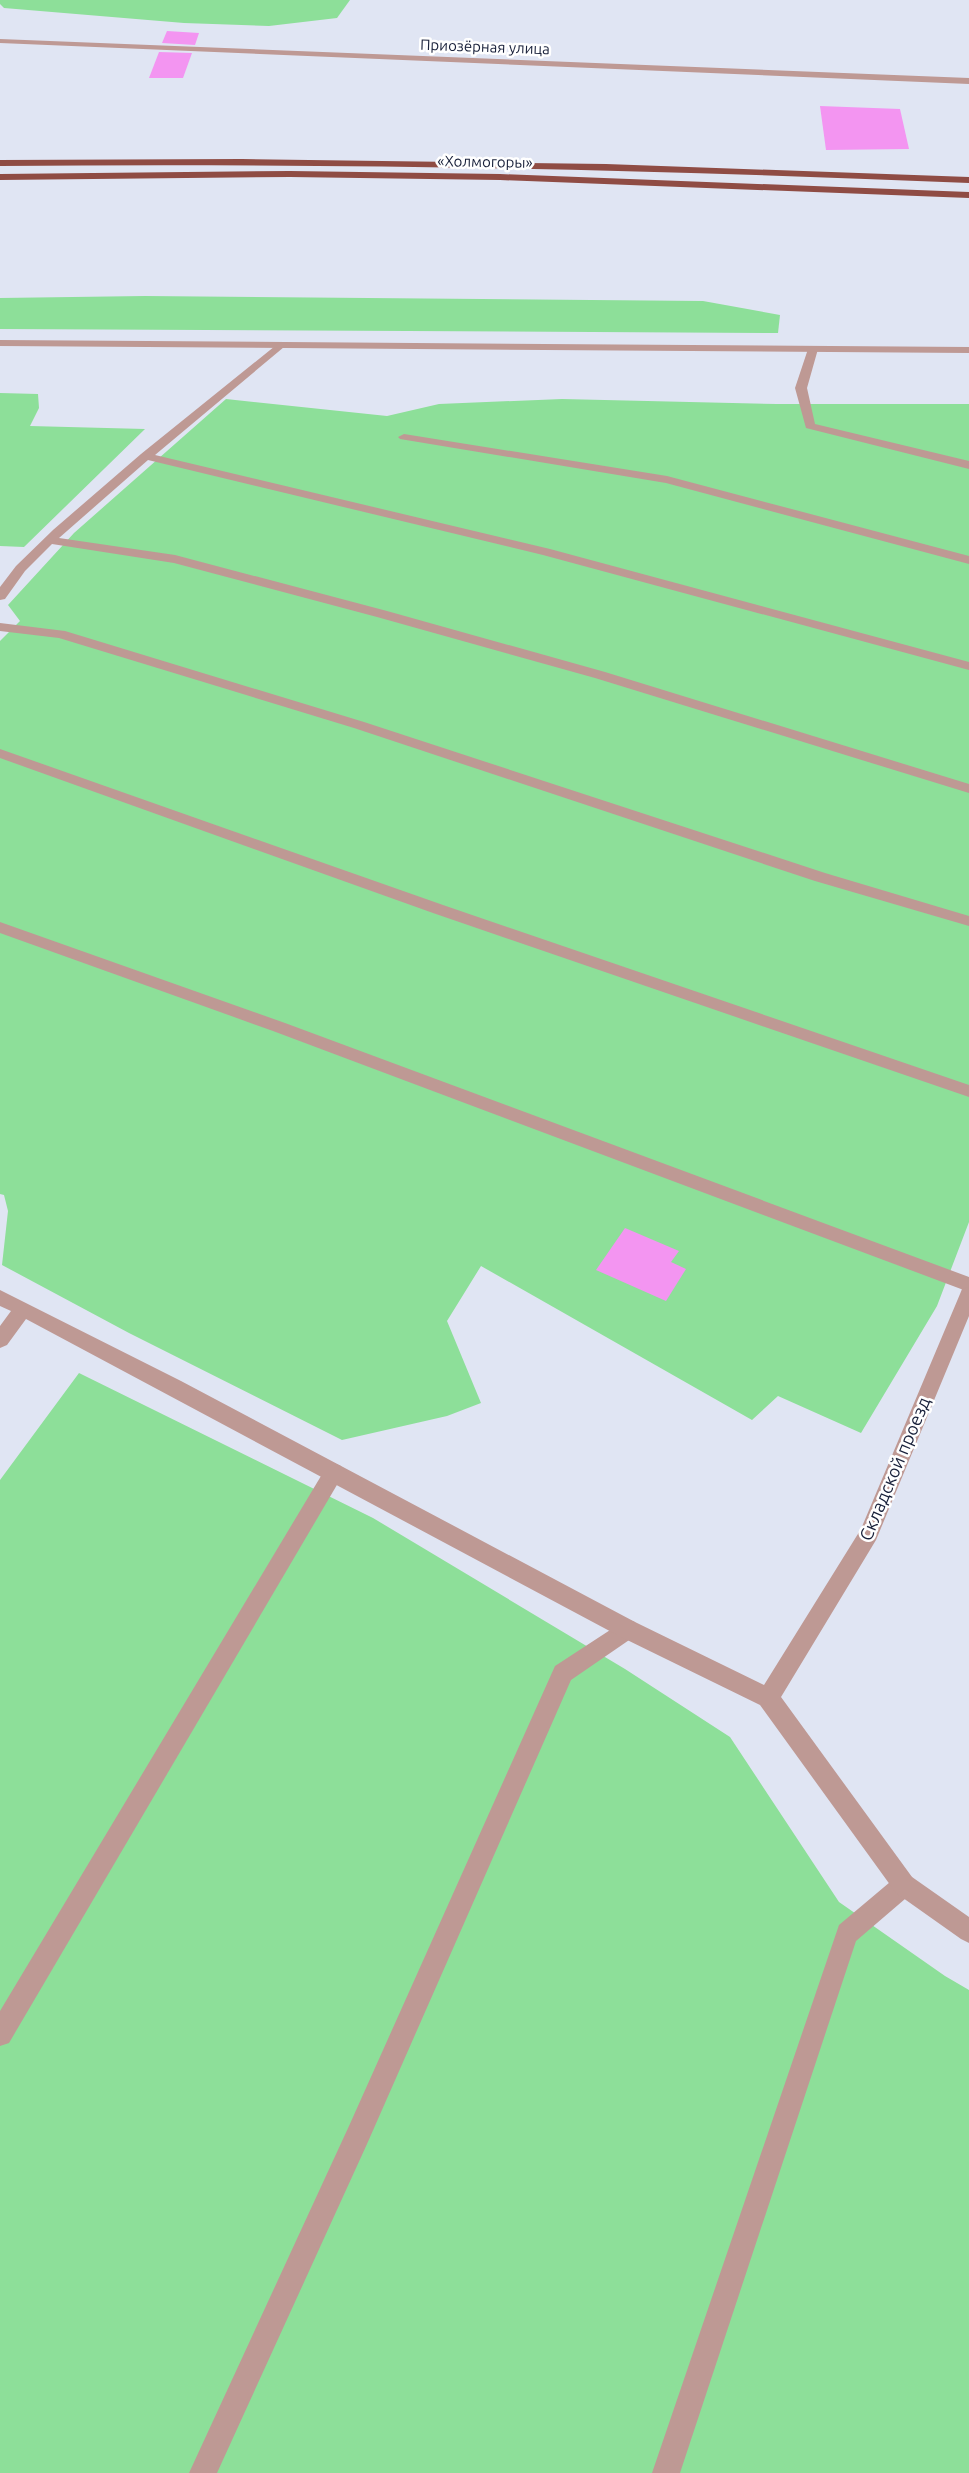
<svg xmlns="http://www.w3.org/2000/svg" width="969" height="2473" font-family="Ubuntu,sans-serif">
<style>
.green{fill:#8ddf99}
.building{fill:#f395f1}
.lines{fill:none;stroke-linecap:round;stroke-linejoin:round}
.service{fill:#be9994;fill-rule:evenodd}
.minor{fill:#be9994;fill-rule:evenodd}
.trunk{fill:#8f4c44;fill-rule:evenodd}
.labels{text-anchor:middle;stroke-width:5;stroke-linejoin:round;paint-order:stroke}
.far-street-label{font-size:15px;fill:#171f39;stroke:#fff}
.street-label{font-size:18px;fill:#171f39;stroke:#fff}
</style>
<rect width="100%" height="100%" fill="#e0e5f3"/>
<!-- green -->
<g class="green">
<path d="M0,0H350L337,18L269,26L184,23L4,8L0,4Z"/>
<path d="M145,296L703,301L780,315L778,333L0,329V298Z"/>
<path d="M0,393L38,394L39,408L30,426L145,429L24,547L0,546Z"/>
<path d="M226,399L387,416L439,404L562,399L777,404H969V1222L937,1306L861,1433L778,1396L752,1420L481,1266L447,1321L481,1403L447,1416L342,1440L129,1333L2,1265L8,1211L4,1195L0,1194V641L20,621L8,605L74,533Z"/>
<path d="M79,1373L373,1518L625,1669L730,1737L839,1902L945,1976L969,1990V2473H0V1480Z"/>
</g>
<!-- building -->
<g class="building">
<path d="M167,31L199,33L195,45L162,43Z"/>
<path d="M159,52L192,53L183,78H149Z"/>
<path d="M820,106L900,109L909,149L826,150Z"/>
<path d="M625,1228L679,1251L671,1262L686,1269L666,1301L596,1270Z"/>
</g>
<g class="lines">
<!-- service -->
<g class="service">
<path d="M280,342L285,345L284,347L155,455L550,549L969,662V670L543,555L148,460L59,538L175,555L387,611L605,672L969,784V793L595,678L377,617L174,563L52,544L25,571L5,599L0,600V587L16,566L53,530L141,454Z"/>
<path d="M813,346L818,349L807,388L815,424L969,461V469L806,428L795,388L808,349Z"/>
<path d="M404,434L667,476L969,556V564L666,483L400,439L398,437Z"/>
<path d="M0,623L65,631L364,722L825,873L969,916V926L815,881L354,728L59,638L0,631Z"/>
<path d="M0,749L443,905L969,1085V1097L433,913L0,758Z"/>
<path d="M0,922L285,1023L969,1277V1292L273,1031L0,933Z"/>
<path d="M334,1463L341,1466L344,1472L341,1478L9,2043L0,2046V2011L327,1466Z"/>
<path d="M627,1619L635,1622L638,1629L635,1636L571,1680L367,2144L217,2473H189L349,2126L555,1666Z"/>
<path d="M904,1873L912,1877L916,1885L912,1893L856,1941L680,2473H652L839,1925L896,1877Z"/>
</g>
<!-- minor -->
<g class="minor">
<path d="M0,39L969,78V84L0,43Z"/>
<path d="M0,340L969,347V353L0,346Z"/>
<path d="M969,1287V1316L876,1540L781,1697L912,1877L969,1917V1943L961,1939L896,1893L760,1705L619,1636L26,1319L7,1345L0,1348V1326L11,1311L0,1306V1290L181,1381L635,1622L764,1685L861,1529L960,1294L962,1289Z"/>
</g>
<!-- trunk -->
<g class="trunk">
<path d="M242,159L606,164L969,177V183C646,169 323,163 0,166V160Z"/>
<path d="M290,171L500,174L969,192V198L500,180L290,177L0,180V174Z"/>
</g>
</g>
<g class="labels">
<!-- far-street labels -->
<g class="far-street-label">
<text transform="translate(485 47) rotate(2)" y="5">Приозёрная улица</text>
<text transform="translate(485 162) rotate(1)" y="5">«Холмогоры»</text>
</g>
<!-- street labels -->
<g class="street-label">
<text transform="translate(895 1469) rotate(-67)" y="6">Складской проезд</text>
</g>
</g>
</svg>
